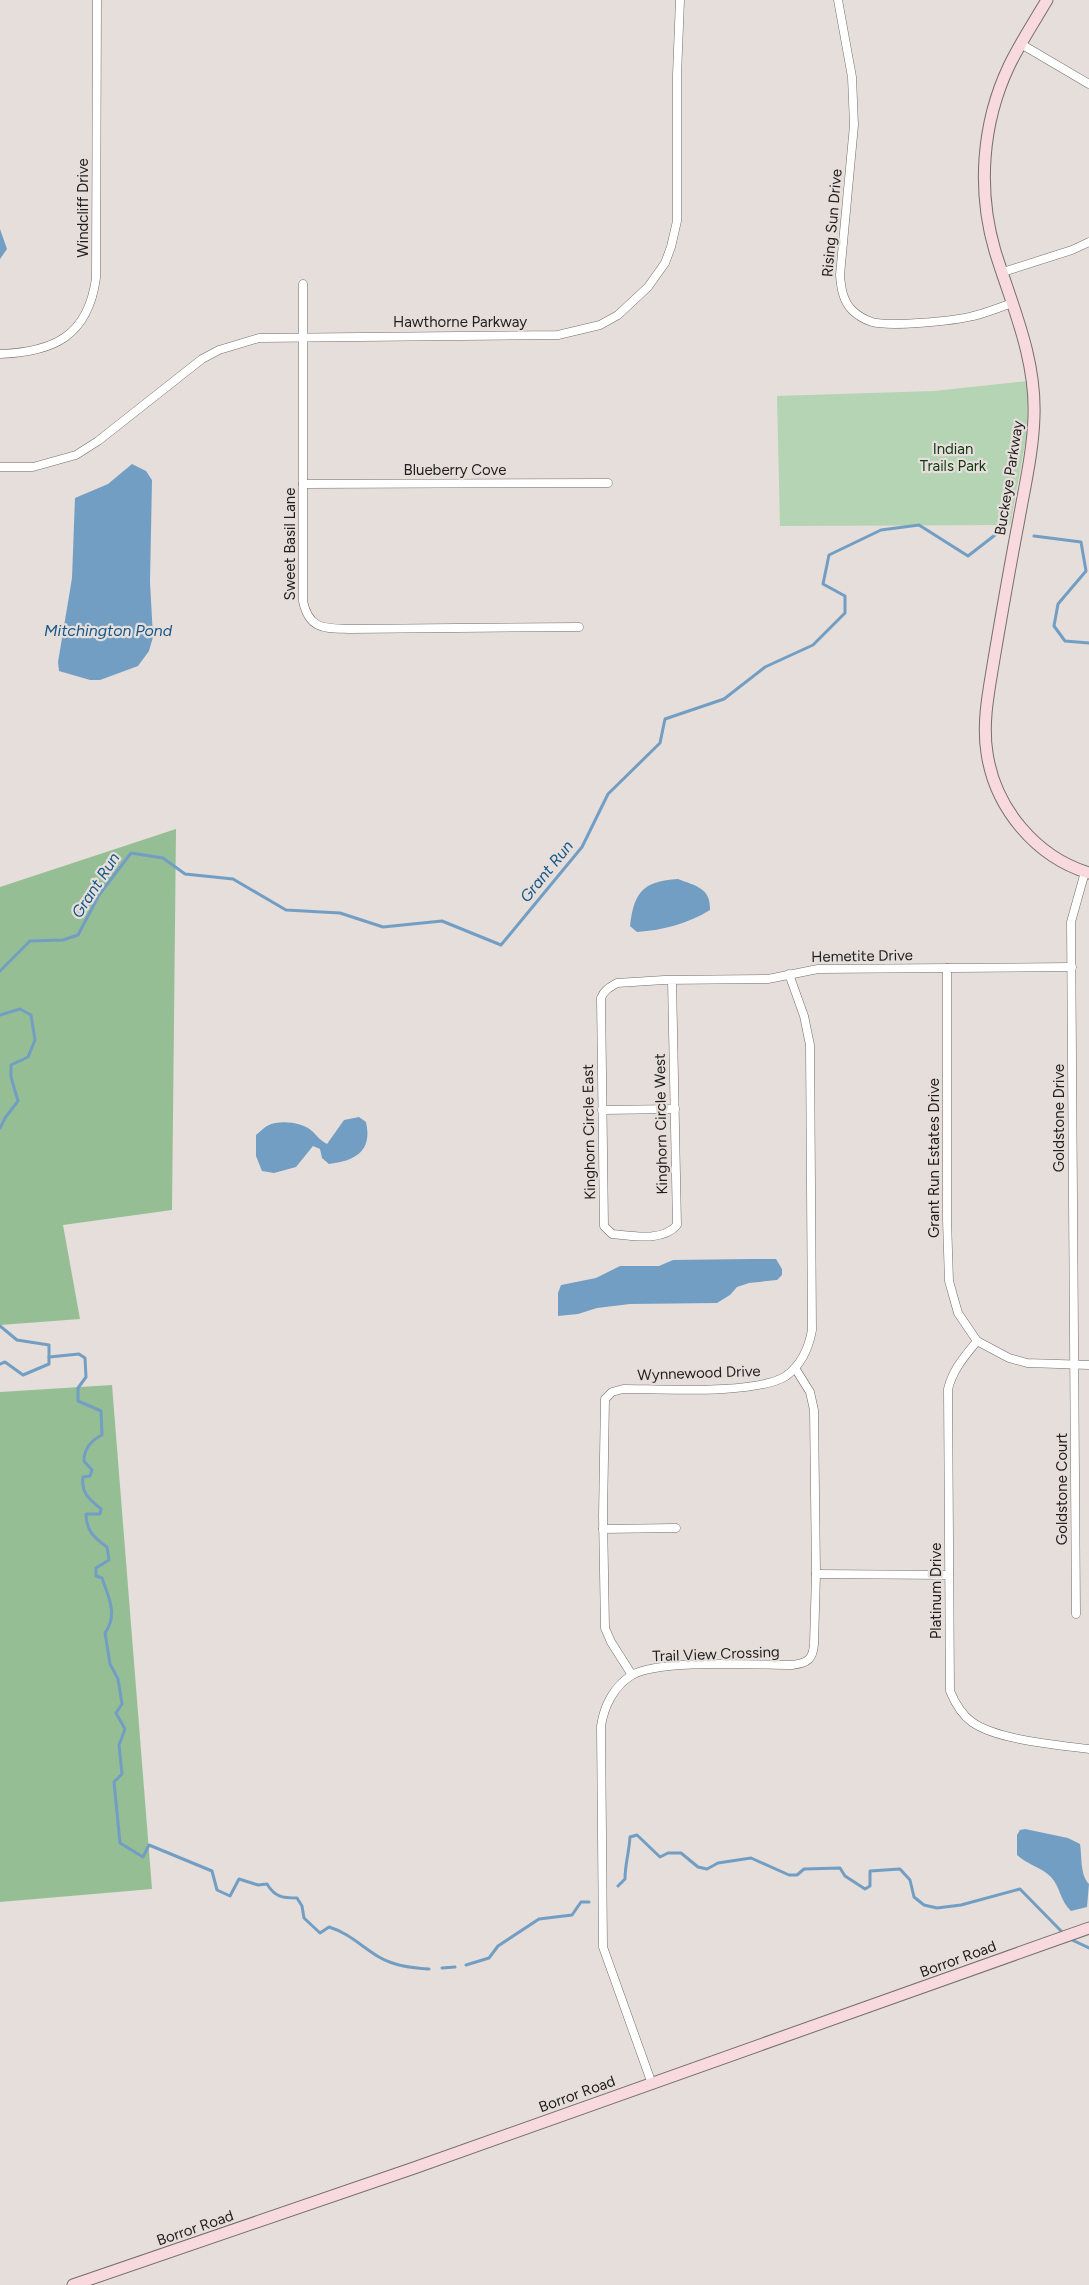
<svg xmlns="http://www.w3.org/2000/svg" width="1089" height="2285" font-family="Figtree,sans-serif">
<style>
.green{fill:#b4d4b4}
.forest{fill:#95be95}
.water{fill:#739ec4}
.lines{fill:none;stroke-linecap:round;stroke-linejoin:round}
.stream{stroke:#739ec4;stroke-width:3}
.street-casing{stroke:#756f6c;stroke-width:9}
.secondary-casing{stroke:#756f6c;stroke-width:13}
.street{stroke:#fff;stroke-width:8}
.secondary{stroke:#f8d9dd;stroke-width:11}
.labels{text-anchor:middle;stroke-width:4.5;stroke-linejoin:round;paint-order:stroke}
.street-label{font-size:15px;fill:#201d1c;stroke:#e5deda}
.park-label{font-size:15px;fill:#0e3a12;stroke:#e5deda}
.water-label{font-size:16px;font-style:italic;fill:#135789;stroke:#e5deda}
</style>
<rect width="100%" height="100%" fill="#e5deda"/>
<!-- green -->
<path class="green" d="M1028,381L1027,433L1010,525L780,526L777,396L934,391Z"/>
<!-- forest -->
<g class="forest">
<path d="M176,829L172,1210L63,1225L80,1319L0,1325V887Z"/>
<path d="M112,1385L152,1889L0,1902V1392Z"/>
</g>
<!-- water -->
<g class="water">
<path d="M0,229L7,249L0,259Z"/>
<path d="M132,464L146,471L152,480L150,582L153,637L149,651L138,666L100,680H90L59,671L58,662L72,578L75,498L108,484Z"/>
<path d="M678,879C696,886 711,888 710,910C687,924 664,930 637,932L630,926C634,892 643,881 678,879Z"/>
<path d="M359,1117L366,1122C373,1152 354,1161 329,1164L322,1158L320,1149L313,1146L296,1167L274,1173L262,1171L256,1156V1135C260,1132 264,1127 269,1125C279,1120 303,1122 312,1131C317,1136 320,1140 327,1144L344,1120Z"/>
<path d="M751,1259H776L782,1269V1275L777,1280L749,1283L737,1287L730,1295L717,1303L630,1304L597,1308L578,1314L558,1316V1293L561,1285L596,1278L620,1266H659L673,1260Z"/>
<path d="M1025,1829L1068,1838L1080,1844C1082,1856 1080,1875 1089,1884L1087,1907L1071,1911C1060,1901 1060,1886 1051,1877C1041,1867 1026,1864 1017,1855V1835L1020,1830Z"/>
</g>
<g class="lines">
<!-- stream -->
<g class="stream">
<path d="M1034,536L1081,542L1086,571L1058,604L1054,626L1065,641L1089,643"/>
<path d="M0,971L30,941L63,940L78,935L99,895L131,853L163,858L185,874L233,879L286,910L340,913L383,927L442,921L501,945L582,847L608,794L660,743L665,719L724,699L765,667L813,645L845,613V596L823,584L829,555L881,530L919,525L968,556L995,535"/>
<path d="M0,1015L20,1009L31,1015L35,1040L28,1057L11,1065V1077L18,1101L5,1118L0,1128"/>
<path d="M0,1326L17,1340L49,1345V1364L23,1375L5,1362L0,1364"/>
<path d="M49,1357L79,1354L85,1358L86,1377L78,1388V1401L101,1411L102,1435C90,1441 84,1449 84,1461L92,1470L90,1476L83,1477C81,1493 89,1499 101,1509L100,1514H86C86,1530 94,1538 107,1547L109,1560L96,1568V1576L102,1578C109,1598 118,1615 105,1633L110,1664L118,1679L122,1704L116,1713L125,1729L119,1745L122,1774L114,1782L120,1843L143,1857L149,1845L212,1871L217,1890L230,1896L239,1879L258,1885L267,1884C275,1897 282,1898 297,1898L302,1906L304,1918L320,1933L329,1927C349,1933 362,1947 379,1957C394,1966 412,1968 429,1969"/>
<path d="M618,1886L625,1879C625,1864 629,1853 630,1837L637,1835L660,1857L668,1853H681L698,1867L707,1869L718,1863L751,1858L789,1875H797L804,1869L840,1868L845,1876L865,1889L870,1886V1871L900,1869L910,1880L914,1897L924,1905L937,1908L961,1905L1020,1889L1063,1933"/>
<path d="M1070,1939L1089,1948"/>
<path d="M466,1965L489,1958L498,1946L539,1919L572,1915L581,1902H589"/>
<path d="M442,1968L455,1967"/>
</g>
<defs>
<g id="street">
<path d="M838,0L852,77L854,125L840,275C841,288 843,301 852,310C857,315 866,320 872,322C890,327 954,321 973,316C986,313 1000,307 1013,303"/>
<path d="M1021,44L1089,84"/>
<path d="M1003,272L1072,250L1089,242"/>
<path d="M303,284V601C309,630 325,628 349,629L579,627"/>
<path d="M0,354C54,352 88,336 96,278L97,0"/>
<path d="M0,467H33L76,455L98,441L202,359L219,350L259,338L558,335L600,325L618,315L648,287L665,263L671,247L677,221V75L680,0"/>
<path d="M303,484L608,483"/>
<path d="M947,968V1220L949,1281L958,1313L977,1341L1009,1358L1027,1363L1089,1365"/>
<path d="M672,980L677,1225C663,1242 632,1236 612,1234L604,1226L601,998C604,990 610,987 617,983L664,980L768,979L818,969L1072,967"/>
<path d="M602,1110L675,1109"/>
<path d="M977,1341C965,1356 953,1369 948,1389L950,1691C955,1703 962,1715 972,1722C997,1740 1058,1745 1089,1749"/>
<path d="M603,1529L676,1528"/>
<path d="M816,1574L949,1575"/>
<path d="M1076,1614L1071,922L1085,872"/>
<path d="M632,1675L611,1642L605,1628L603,1516L605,1399L612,1392L623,1389C661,1389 756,1395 786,1376C801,1365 809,1347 812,1330L810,1045L804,1016L789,974"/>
<path d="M652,2084L603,1947L601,1726C604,1706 614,1686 632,1675C660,1659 756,1665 792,1665C808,1663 813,1659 814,1644L816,1574L814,1410L810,1392L795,1368"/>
</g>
<g id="secondary">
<path d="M1047,0C1034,22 1020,43 1009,66C982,123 977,190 995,251C1012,306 1036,357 1034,416C1033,451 1025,485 1019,519C1010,566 1002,612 994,659C989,690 982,722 987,753C995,808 1036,857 1089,873"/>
<path d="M73,2285L414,2168L1089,1928"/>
</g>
</defs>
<!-- street casing -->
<use href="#street" class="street-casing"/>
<!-- secondary casing -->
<use href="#secondary" class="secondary-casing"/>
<!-- street -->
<use href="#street" class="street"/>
<!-- secondary -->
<use href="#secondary" class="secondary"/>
</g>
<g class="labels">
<!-- street labels -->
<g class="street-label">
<text transform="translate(83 208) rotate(-90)" y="5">Windcliff Drive</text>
<text transform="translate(832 223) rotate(-85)" y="5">Rising Sun Drive</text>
<text x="460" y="327">Hawthorne Parkway</text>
<text x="455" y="475">Blueberry Cove</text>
<text transform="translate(1009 478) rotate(-81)" y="5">Buckeye Parkway</text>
<text transform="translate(290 544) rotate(-90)" y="5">Sweet Basil Lane</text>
<text transform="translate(862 956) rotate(-1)" y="5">Hemetite Drive</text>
<text transform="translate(1059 1118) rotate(-90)" y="5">Goldstone Drive</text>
<text transform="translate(661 1124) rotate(-91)" y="5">Kinghorn Circle West</text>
<text transform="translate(589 1132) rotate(-91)" y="5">Kinghorn Circle East</text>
<text transform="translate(934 1158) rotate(-90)" y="5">Grant Run Estates Drive</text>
<text transform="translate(699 1373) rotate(-2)" y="5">Wynnewood Drive</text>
<text transform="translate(1062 1489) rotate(-90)" y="5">Goldstone Court</text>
<text transform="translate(936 1591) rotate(-90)" y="5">Platinum Drive</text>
<text transform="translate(716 1654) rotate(-2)" y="5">Trail View Crossing</text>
<text transform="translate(958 1959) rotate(-20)" y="5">Borror Road</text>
<text transform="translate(577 2094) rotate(-20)" y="5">Borror Road</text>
<text transform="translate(195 2228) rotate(-19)" y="5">Borror Road</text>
</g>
<!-- park labels -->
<g class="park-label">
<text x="953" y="454">Indian<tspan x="953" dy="17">Trails Park</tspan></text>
</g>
<!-- water labels -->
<g class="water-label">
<text x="108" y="636">Mitchington Pond</text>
<text transform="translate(546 871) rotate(-51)" y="6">Grant Run</text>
<text transform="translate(95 885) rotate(-57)" y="6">Grant Run</text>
</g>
</g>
</svg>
